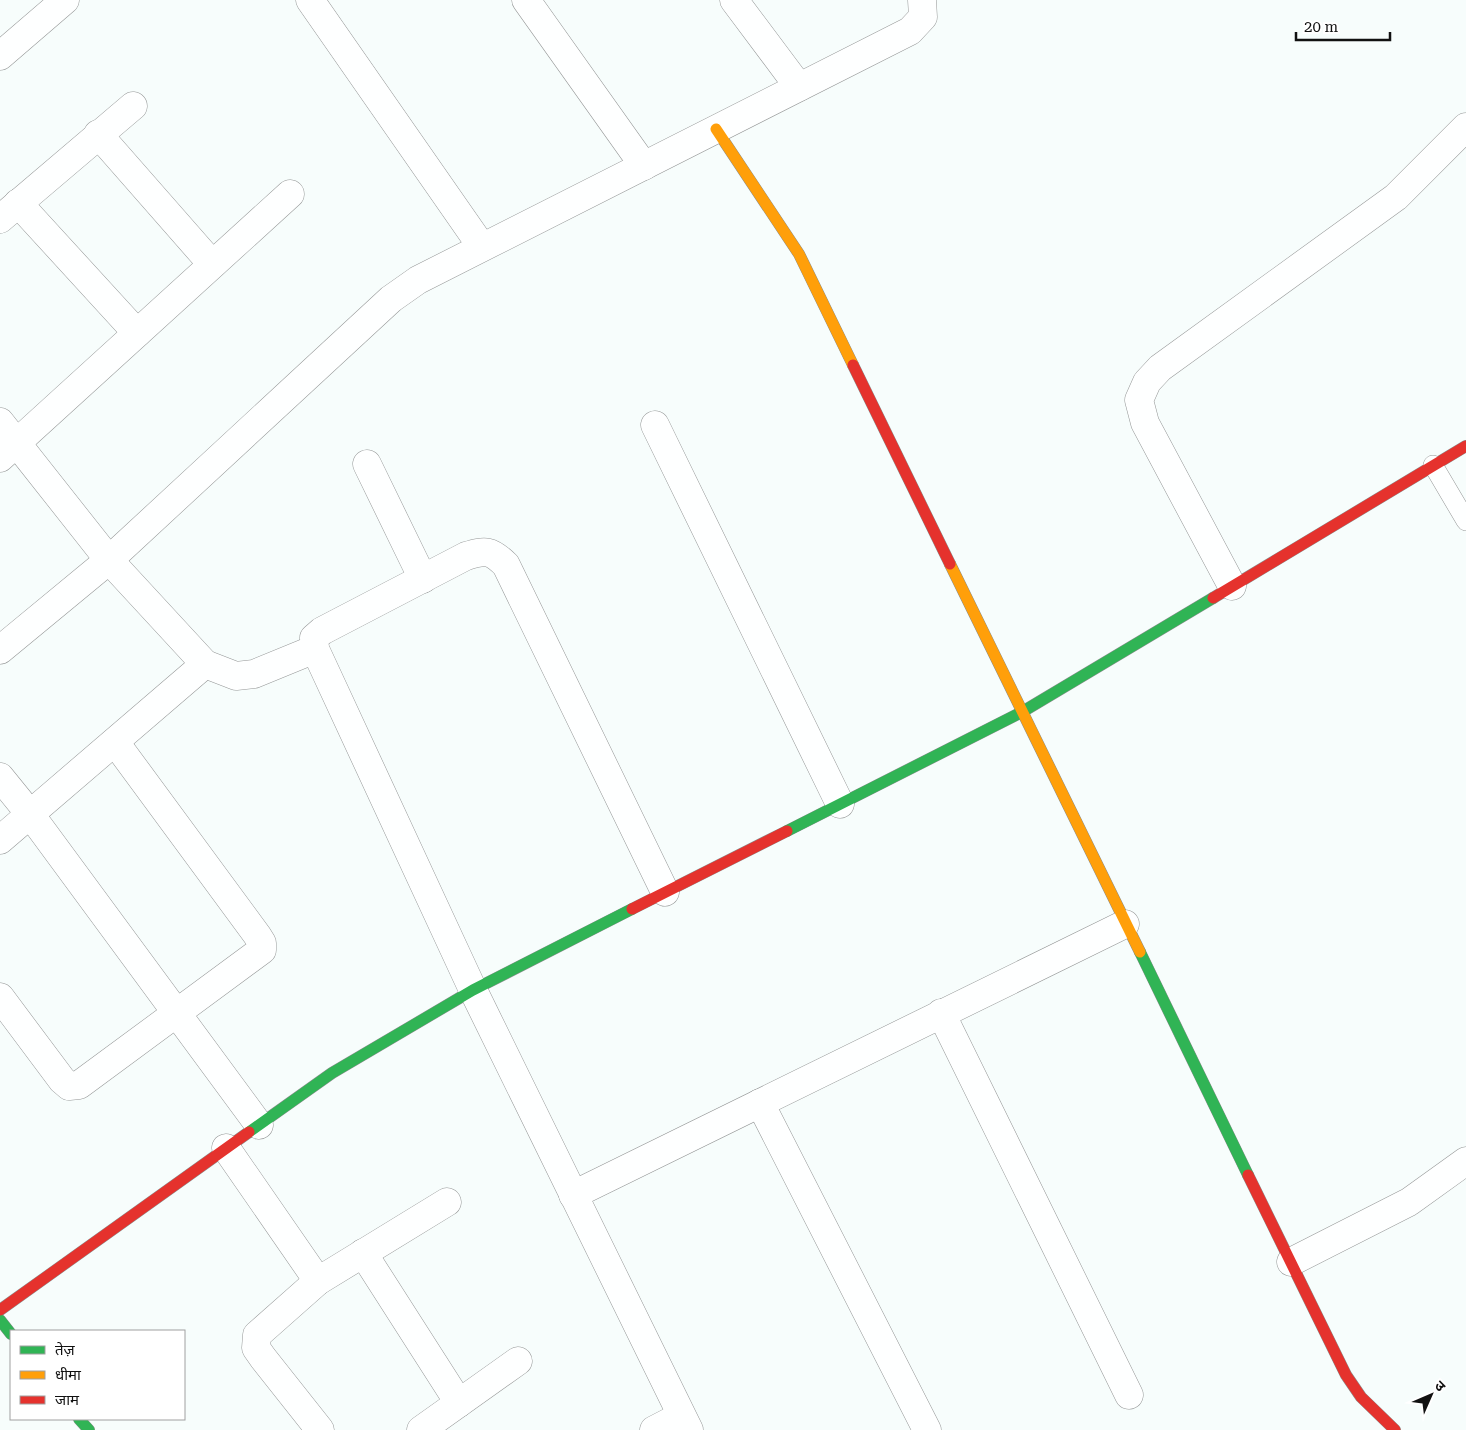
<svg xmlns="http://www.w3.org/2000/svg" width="1466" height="1430" font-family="'Roboto Serif','Noto Sans Devanagari',serif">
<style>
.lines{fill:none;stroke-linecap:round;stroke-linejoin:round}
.lane-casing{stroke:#959797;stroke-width:20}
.street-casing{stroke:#959797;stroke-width:29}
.fast-casing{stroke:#8b8e8d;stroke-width:12}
.slow-casing{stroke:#8b8e8d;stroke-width:12}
.jam-casing{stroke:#8b8e8d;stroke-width:12}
.lane{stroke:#feffff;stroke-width:19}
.street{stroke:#feffff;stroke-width:28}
.fast{stroke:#30b455;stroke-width:11}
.slow{stroke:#ff9f0a;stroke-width:11}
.jam{stroke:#e5322d;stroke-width:11}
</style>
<rect width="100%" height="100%" fill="#f7fdfc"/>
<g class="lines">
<defs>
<path id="lane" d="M1433,465L1466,521"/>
<g id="street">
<path d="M310,0L482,247"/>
<path d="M526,0L644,166"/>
<path d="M734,0L799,87"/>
<path d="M0,56L65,0"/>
<path d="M98,134L212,264"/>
<path d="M18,203L137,333"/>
<path d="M0,219L133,106"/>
<path d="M0,422L109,560L205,664L0,840"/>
<path d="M655,425L840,804"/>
<path d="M0,458L290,194"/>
<path d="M367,464L423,579"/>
<path d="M1232,586L1145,423L1139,400L1147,382L1160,368L1396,197L1466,127"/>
<path d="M0,650L109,560L391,299L418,280L910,31L923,17L922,0"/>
<path d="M205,664L236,676L254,674L315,649"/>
<path d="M0,777L30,814L259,1125"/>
<path d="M665,892L506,565C491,550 486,550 466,556L322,631L314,638L315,649L473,990L689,1430"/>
<path d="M0,997L62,1080L69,1086L79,1085L262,950V943L257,935L115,742"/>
<path d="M941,1013L1129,1395"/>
<path d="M760,1103L927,1430"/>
<path d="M226,1148L318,1281"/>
<path d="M573,1195L1125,924"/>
<path d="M363,1253L459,1403"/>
<path d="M1291,1262L1409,1202L1466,1161"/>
<path d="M320,1430L263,1358L256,1348L257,1335L318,1281L447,1202"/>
<path d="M421,1430L518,1361"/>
<path d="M654,1430L681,1416"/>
</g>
<g id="fast">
<path d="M787,831L1022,712L1213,598"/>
<path d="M1140,952L1248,1175"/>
<path d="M249,1132L332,1073L473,990L632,909"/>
<path d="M0,1320L11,1334"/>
<path d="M79,1419L89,1430"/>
</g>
<g id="slow">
<path d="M716,129L799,254L853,365"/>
<path d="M950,564L1140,952"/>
</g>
<g id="jam">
<path d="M853,365L950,564"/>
<path d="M1213,598L1466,446"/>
<path d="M632,909L787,831"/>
<path d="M1248,1175L1346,1375L1361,1397L1395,1430"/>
<path d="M0,1310L249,1132"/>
</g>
</defs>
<!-- lane casing -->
<use href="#lane" class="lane-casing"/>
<!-- street casing -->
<use href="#street" class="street-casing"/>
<!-- fast casing -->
<use href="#fast" class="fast-casing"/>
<!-- slow casing -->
<use href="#slow" class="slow-casing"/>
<!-- jam casing -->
<use href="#jam" class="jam-casing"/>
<!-- lane -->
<use href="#lane" class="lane"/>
<!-- street -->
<use href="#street" class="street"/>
<!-- fast -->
<use href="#fast" class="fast"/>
<!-- slow -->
<use href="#slow" class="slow"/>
<!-- jam -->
<use href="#jam" class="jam"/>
</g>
<!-- legend -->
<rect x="10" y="1330" width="175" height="90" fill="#ffffff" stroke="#a0a0a0"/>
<rect x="20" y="1346" width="25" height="8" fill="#30b455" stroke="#a0a0a0"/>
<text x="55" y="1355" font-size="15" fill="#111111">तेज़</text>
<rect x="20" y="1371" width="25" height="8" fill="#ff9f0a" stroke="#a0a0a0"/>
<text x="55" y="1380" font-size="15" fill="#111111">धीमा</text>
<rect x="20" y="1396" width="25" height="8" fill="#e5322d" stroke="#a0a0a0"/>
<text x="55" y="1405" font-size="15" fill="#111111">जाम</text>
<!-- north arrow -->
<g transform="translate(1431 1395) rotate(45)" stroke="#ffffff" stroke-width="4" paint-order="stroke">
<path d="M0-4L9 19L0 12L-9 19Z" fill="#111111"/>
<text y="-8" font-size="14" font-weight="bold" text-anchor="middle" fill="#111111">उ</text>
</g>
<!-- scale -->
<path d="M1296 32v8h94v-8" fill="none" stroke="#111111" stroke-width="2.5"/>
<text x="1304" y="32" font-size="15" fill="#111111" stroke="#ffffff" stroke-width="4" paint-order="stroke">20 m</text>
</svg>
